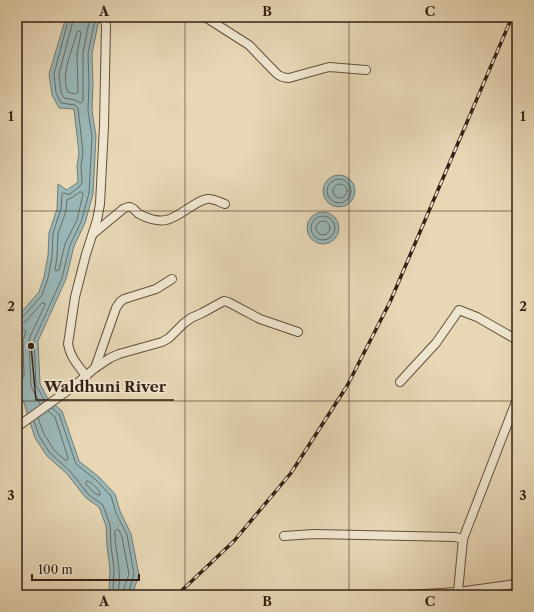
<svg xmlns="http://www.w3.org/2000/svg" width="534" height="612" font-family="'Libre Caslon Text',serif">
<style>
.water{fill:#9ab7b7;stroke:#727b76}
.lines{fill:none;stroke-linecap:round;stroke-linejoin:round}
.shore{stroke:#686c66;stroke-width:1}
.minor-casing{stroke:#624e3c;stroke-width:10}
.minor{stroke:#efe5cf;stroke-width:8}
.rail-casing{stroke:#362014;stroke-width:3.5}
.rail{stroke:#efe5cf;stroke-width:2;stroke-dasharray:6;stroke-linecap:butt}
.grid{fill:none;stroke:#362014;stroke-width:1;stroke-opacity:0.55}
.leader{fill:none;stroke:#362014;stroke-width:1.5}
.callout-dot{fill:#362014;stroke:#efe5cf;stroke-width:1.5}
.callout-label{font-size:15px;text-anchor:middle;font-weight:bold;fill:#362014;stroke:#efe5cf;stroke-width:4;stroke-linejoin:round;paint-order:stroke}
.neatline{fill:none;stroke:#362014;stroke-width:1.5}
.grid-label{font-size:13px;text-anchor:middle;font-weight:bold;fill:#362014}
</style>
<rect width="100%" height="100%" fill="#e7d7b5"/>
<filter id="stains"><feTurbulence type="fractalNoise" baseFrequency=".005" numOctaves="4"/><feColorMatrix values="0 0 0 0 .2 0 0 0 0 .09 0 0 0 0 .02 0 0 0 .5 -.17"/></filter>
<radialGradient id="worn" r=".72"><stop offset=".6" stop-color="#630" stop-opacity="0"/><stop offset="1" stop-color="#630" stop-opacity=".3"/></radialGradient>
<!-- water -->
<g class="water">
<path d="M66,17H103L98,24L92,54L93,84L92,111L96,136L93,194L85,223L74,246L66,279L38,341L40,384L48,399L62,411L79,461L99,477L115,494L120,511L131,534L139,575L132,595H107L109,590L110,569L107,546L106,526L99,507L86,498L67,474L47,456L35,438L24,403L17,390V317L39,292L44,277L48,256L49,233L57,209L58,184L67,190L78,182L77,166L79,153L74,109L59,108L52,95L49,74Z"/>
<circle cx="339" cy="191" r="16"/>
<circle cx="323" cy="228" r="16"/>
</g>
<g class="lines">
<!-- shore -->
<g class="shore">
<path d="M74,17L59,74L61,92L64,98L75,100L81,103L83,101V53L89,22L92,17"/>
<path d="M78,31H80L81,33L77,54L78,92L75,94L68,92C60,76 72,50 77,33Z"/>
<circle cx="339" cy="191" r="12"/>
<circle cx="340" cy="191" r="7"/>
<path d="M80,192H82L83,194L77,220L65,244L59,270L56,271L55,270L57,257L58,234L66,211L67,200L73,197Z"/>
<circle cx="323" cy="228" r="12"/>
<circle cx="323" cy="228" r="7"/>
<path d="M17,319H20L23,317L42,295L48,278L52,257L53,233L61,209L62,194L64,193L67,194H70L80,186L82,183L81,166L83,152L78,108L75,105L61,103L56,93L54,74L69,17"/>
<path d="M17,324H21L25,322L42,303H45V305L30,337L29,341L31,386L40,404"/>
<path d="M17,330L24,329L26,331L23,341L24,377L23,378H17"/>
<path d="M45,401L36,385L34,340L62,278L70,245L81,222L89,193L92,136L88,111L89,84L88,54L94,24L97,19"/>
<path d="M52,408L59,414L76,464L96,480L111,496L116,513L127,535L134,574L128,595"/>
<path d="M38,418L44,434L54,450L65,460H67L68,458L55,417L48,411"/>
<path d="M34,421L39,436L50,453L70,471L89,495L103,505L110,525L111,546L114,569L113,590L111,595"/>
<path d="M87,481C92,482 97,488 100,492V495H98L93,492L86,484Z"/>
<path d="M117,595C122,581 118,561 116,547C115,542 115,536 115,531L117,529L119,530L122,537L129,574L123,591V595"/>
</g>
<defs>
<g id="minor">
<path d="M205,17L249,45L276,73C280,77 283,78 289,78L329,67L366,70"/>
<path d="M93,234L123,209C125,208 127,207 129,207C133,207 136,212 139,214C146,218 158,222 166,220C179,218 196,200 207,199C213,198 219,202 225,204"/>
<path d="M95,368L116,308L120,302L124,299L156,289L172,279"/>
<path d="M86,376C78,365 70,357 68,344L75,297L86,254L97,220L100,204L104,126L106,25L104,19L101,17"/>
<path d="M400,382L436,343L459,310L477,317L517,340"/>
<path d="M17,427L74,386L95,368L110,358L119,354L162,342L169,338L183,324L191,318L202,313L224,301L228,302L260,319L298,332"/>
<path d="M284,536L314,534L455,537L463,539"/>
<path d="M458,592L463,539L517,399"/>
<path d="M407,595L458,592L515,584L517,583"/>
<path d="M515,595V584L516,581"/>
</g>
</defs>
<!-- minor casing -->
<use href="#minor" class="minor-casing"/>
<!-- minor -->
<use href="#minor" class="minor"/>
<defs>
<path id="rail" d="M177,595L234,541L291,473L347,386L390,302L512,17"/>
</defs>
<!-- rail casing -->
<use href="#rail" class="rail-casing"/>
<!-- rail -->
<use href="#rail" class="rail"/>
</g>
<!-- grid -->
<path class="grid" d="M185,17V595M349,17V595M17,211H517M17,401H517"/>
<!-- callouts -->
<path class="leader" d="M31 346L36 400H174"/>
<circle class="callout-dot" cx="31" cy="346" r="4"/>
<g class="callout-label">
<text x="105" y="392">Waldhuni River</text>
</g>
<!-- margin -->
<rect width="534" height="612" fill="none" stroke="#e7d7b5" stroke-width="44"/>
<!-- scale -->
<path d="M32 574v6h107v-6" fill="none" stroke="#362014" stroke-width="2"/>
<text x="38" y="574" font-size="12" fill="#362014" stroke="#efe5cf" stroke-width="3" paint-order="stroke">100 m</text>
<rect x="22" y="22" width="490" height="568" class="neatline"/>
<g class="grid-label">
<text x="104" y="16">A</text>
<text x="267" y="16">B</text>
<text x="430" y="16">C</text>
<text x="11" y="121">1</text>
<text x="523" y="121">1</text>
<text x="11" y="311">2</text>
<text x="523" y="311">2</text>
<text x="11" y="500">3</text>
<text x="523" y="500">3</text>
<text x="104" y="606">A</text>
<text x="267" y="606">B</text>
<text x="430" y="606">C</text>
</g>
<rect width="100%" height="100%" filter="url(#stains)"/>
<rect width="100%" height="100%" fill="url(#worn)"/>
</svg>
